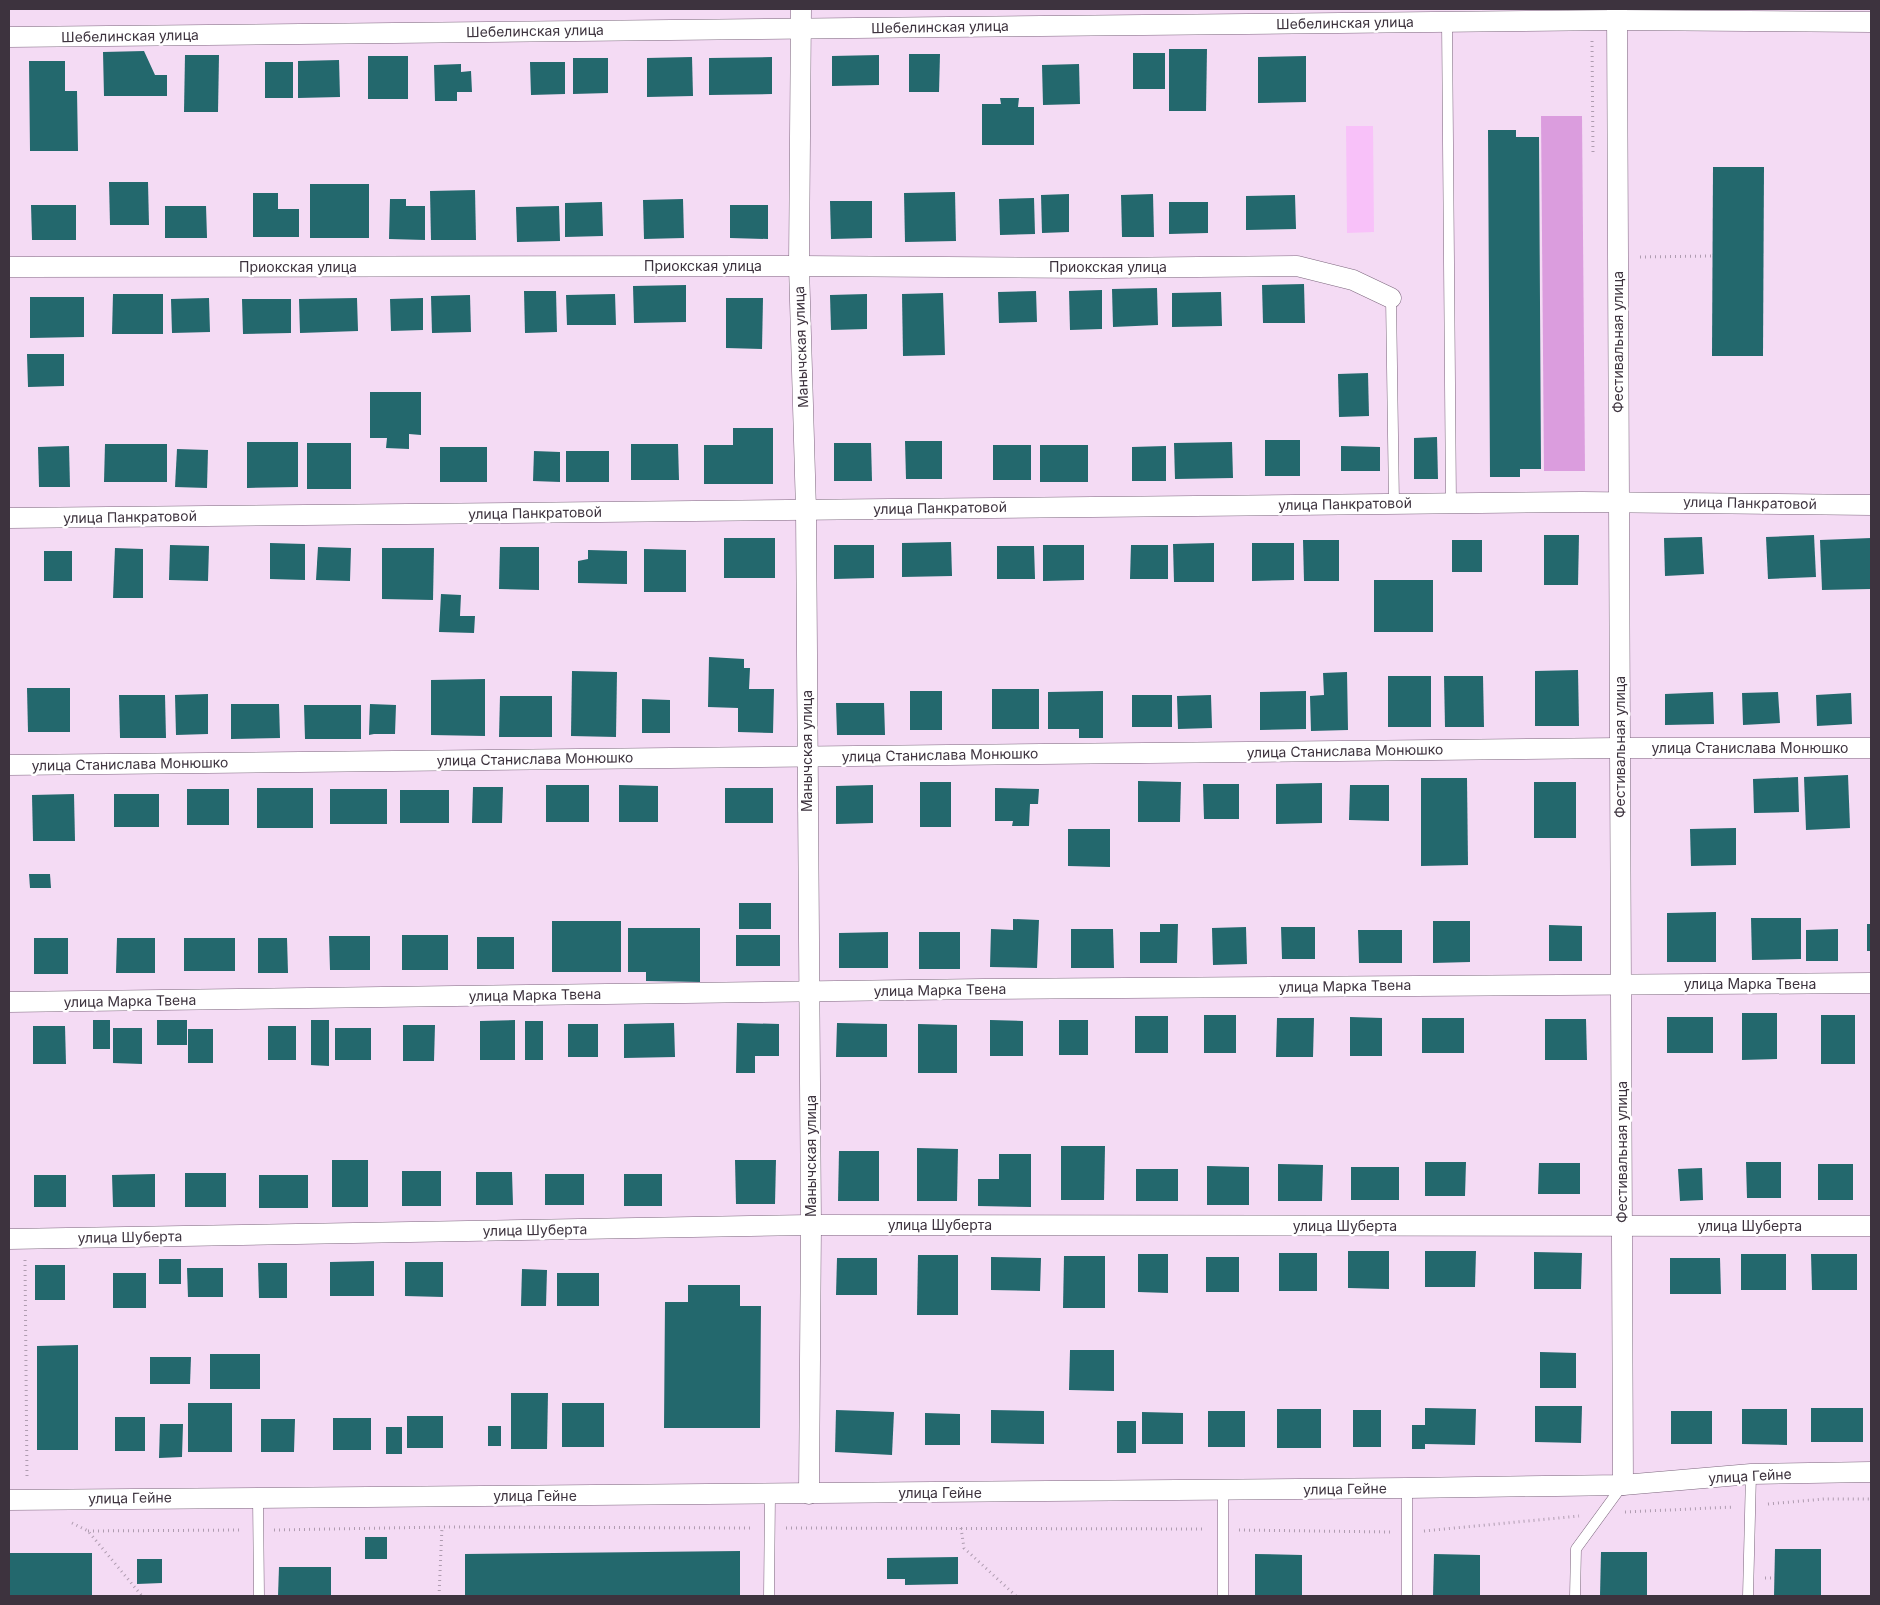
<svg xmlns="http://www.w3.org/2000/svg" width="1880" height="1605" font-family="Inter,sans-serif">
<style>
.green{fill:#f8c1f9}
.forest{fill:#db9dde}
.building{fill:#23686d}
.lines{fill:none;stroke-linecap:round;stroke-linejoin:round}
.lane-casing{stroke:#7c667d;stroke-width:11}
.street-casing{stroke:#7c667d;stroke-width:21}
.path{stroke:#af9cb0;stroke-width:3;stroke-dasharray:1 4;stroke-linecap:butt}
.lane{stroke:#fff;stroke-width:10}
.street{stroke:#fff;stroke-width:20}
.labels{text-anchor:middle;stroke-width:5;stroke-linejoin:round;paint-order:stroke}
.street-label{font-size:14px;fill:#3d333e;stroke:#fff}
</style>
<rect width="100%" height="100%" fill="#f4dbf4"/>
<!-- green -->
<path class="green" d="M1346,126H1373L1374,232L1347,233Z"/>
<!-- forest -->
<path class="forest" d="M1541,116H1582L1585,471H1544Z"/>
<!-- building -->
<g class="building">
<path d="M1169,49H1207L1206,111H1169Z"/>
<path d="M144,51L155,75H167V96H104L103,52Z"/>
<rect x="1133" y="53" width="32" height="36"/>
<path d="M909,54H940L939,92H909Z"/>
<path d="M185,55H219L218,112H184Z"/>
<path d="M879,55V85L832,86V56Z"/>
<rect x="368" y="56" width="40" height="43"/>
<path d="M1306,56V102L1258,103V57Z"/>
<path d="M692,57L693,96L647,97V58Z"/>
<path d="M772,57V94L709,95V58Z"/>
<path d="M573,58H608V93L573,94Z"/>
<path d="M339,60L340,97L298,98V61Z"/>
<path d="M29,61H65V91H77L78,151H30Z"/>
<rect x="265" y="62" width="28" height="36"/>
<path d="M530,62H565V94L531,95Z"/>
<path d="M461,64V72L471,71L472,92H457V101H435L434,65Z"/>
<path d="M1079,64L1080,104L1043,105L1042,65Z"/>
<path d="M1000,98H1019L1018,107H1034V145H982V104H1001Z"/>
<path d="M1488,130H1516V137H1539L1541,469H1520V477H1490Z"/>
<path d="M1713,167H1764L1763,356H1712Z"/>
<path d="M109,182H148L149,225H110Z"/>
<rect x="310" y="184" width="59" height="54"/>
<path d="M475,190L476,240H431L430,191Z"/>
<path d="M955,192L956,241L905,242L904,193Z"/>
<path d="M253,193H278V209H299V237H253Z"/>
<path d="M1069,194V232L1042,233L1041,195Z"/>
<path d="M1153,194L1154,237H1122L1121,195Z"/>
<path d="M1295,195L1296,229L1246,230V196Z"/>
<path d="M1034,198L1035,234L1000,235L999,199Z"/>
<path d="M390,199H406V206H425V240L389,239Z"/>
<path d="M683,199L684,238L644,239L643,200Z"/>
<path d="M830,201H872V238L831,239Z"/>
<path d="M602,202L603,236L565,237V203Z"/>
<path d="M1169,202H1208V233L1169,234Z"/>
<path d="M31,205H76V240H32Z"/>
<path d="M730,205H768V239L730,238Z"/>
<path d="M165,206H206L207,238H165Z"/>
<path d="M559,206L560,241L517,242L516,207Z"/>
<path d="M1304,284L1305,323H1263L1262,285Z"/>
<path d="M686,285V322L634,323L633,286Z"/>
<path d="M1157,288L1158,325L1113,327L1112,289Z"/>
<path d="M1102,290V329L1070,330L1069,291Z"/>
<path d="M524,291H556L557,332L525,333Z"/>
<path d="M1036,291L1037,322L999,323L998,292Z"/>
<path d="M1221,292L1222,326L1172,327V293Z"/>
<path d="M943,293L945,355L903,356L902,294Z"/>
<path d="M113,294H163V334H112Z"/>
<path d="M615,294L616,325H567L566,295Z"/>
<path d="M867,294V329L831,330L830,295Z"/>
<path d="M470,295L471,332L432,333L431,296Z"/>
<path d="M30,297H84V337L30,338Z"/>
<path d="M209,298L210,332L172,333L171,299Z"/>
<path d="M357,298L358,331L300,333L299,299Z"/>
<path d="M423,298V330L391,331L390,299Z"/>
<path d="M726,298H763L762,349L726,348Z"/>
<path d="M242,299H291V333L243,334Z"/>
<path d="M27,354H64V386L28,387Z"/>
<path d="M1368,373L1369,416L1339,417L1338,374Z"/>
<path d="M370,392H421V435L409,434V449L386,448L387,438H370Z"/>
<path d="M733,428H773V484H704V445H733Z"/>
<path d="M1437,437L1438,479H1414V438Z"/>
<rect x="1265" y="440" width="35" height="36"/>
<path d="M905,441H942V479H906Z"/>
<path d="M247,442H298V487L247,488Z"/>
<path d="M1232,442L1233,478L1175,479L1174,443Z"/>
<rect x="307" y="443" width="44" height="46"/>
<path d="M834,443H871L872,481H834Z"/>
<path d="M105,444H167V482H104Z"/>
<path d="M631,444H678L679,480H631Z"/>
<rect x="993" y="445" width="38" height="35"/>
<rect x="1040" y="445" width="48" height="37"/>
<path d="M69,446L70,487H39L38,447Z"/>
<path d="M1166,446V481H1132V447Z"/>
<path d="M1341,446L1380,447V471H1341Z"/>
<rect x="440" y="447" width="47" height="35"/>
<path d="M177,449L208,450L207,488L175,487Z"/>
<path d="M534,451L560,452V482L533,481Z"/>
<rect x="566" y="451" width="43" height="31"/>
<path d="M1544,535H1579L1578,585H1544Z"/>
<path d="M1814,535L1816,577L1768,579L1766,537Z"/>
<path d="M1702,537L1704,574L1665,576L1664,538Z"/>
<rect x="724" y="538" width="51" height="40"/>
<path d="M1871,538V589L1822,590L1820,540Z"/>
<path d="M1303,540H1339V581H1304Z"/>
<rect x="1452" y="540" width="30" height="32"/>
<path d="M951,542L952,576L902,577V543Z"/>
<path d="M270,543L305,544V580L270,579Z"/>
<path d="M1214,543V582H1174L1173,544Z"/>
<path d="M1252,543H1294V580L1252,581Z"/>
<path d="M170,545L209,546L208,581L169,580Z"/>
<path d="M834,545H874V578L834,579Z"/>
<path d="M1043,545H1084V580L1043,581Z"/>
<path d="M1131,545H1168V579H1130Z"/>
<path d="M997,546H1034L1035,579H997Z"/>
<path d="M318,547L351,548L350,581L316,580Z"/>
<path d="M500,547H539V590L499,589Z"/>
<path d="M115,548L143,549V598H113Z"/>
<path d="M382,548H434L433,600L382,599Z"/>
<path d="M644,549L686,550V592H644Z"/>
<path d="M588,550L627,551V584L578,583V561L588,559Z"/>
<rect x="44" y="551" width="28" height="30"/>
<rect x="1374" y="580" width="59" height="52"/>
<path d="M441,594L461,595L460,616H475L474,633L439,632Z"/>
<path d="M709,657L744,659V668H750L749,689H774L773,733L738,732V708L708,707Z"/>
<path d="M1578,670L1579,726H1535V671Z"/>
<path d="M572,671L617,672L616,737L571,736Z"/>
<path d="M1347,672L1348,730L1311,731L1310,696L1324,695L1323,673Z"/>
<rect x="1388" y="676" width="43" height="51"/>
<path d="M1444,676H1483L1484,727H1445Z"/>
<path d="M485,679V736L431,735V680Z"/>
<path d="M27,688H70V732H28Z"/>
<rect x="992" y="689" width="47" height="40"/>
<rect x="910" y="691" width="32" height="39"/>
<path d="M1103,691V738H1079V729H1048V692Z"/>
<path d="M1306,691V729L1260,730V692Z"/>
<path d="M1713,692L1714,724L1665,725V694Z"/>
<path d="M1778,692L1780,723L1743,725L1742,693Z"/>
<path d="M1851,693L1852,724L1817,726L1816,695Z"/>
<path d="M208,694V734L176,735L175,695Z"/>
<path d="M119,695H165L166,738H120Z"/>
<rect x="1132" y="695" width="40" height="32"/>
<path d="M1211,695L1212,728L1178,729L1177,696Z"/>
<path d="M500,696H552V737H499Z"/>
<path d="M642,699L670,700V733H642Z"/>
<path d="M836,703H884L885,735H837Z"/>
<path d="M231,704H279L280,738L231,739Z"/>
<path d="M370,704L396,705L395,734H374L369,735Z"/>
<path d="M304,705H361V739H305Z"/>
<path d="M1848,775L1850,828L1806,830L1804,777Z"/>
<path d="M1798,777L1799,812L1754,813L1753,779Z"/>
<path d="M1421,778H1467L1468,865L1421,866Z"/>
<path d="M1138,781L1181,782L1180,822H1138Z"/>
<rect x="920" y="782" width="31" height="45"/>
<rect x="1534" y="782" width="42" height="56"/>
<path d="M1322,783V823L1276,824V784Z"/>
<path d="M1203,784H1239V819H1204Z"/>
<rect x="546" y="785" width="43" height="37"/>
<path d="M619,785L658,786V822H619Z"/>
<path d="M873,785V823L836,824V786Z"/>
<path d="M1350,785H1389V821L1349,820Z"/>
<path d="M473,787H503L502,823H472Z"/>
<rect x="257" y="788" width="56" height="40"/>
<rect x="725" y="788" width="48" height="35"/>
<path d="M995,788L1039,789L1038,804H1030L1029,826H1012L1013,821H995Z"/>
<rect x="187" y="789" width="42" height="36"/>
<rect x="330" y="789" width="57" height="35"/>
<rect x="400" y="790" width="49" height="33"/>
<path d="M74,794L75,841H33L32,795Z"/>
<rect x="114" y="794" width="45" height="33"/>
<path d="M1736,828V865L1691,866L1690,829Z"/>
<path d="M1068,829H1110V867L1068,866Z"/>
<path d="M29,874H50L51,888H30Z"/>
<rect x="739" y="903" width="32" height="26"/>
<path d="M1716,912V962H1667V913Z"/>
<path d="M1751,918H1801V959L1752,960Z"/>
<path d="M1013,919L1039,920L1037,968L990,967L991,929L1013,930Z"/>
<rect x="552" y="921" width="69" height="51"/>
<path d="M1433,921H1470V962L1433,963Z"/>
<path d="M1160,924H1178L1177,963H1140V932H1160Z"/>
<rect x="1867" y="924" width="4" height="27"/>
<path d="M1549,925L1582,926V961H1549Z"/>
<path d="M1246,927L1247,964L1213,965L1212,928Z"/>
<path d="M1281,927H1315V959H1282Z"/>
<path d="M628,928H700V982L646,981V972H628Z"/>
<path d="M1071,929H1113L1114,968H1071Z"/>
<path d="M1838,929V961H1806V930Z"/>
<path d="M1358,930H1402V963H1359Z"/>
<path d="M888,932V968H839V933Z"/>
<rect x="919" y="932" width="41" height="37"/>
<rect x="402" y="935" width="46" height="35"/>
<rect x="736" y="935" width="44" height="31"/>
<path d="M329,936H370V970H330Z"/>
<rect x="477" y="937" width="37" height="32"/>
<rect x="34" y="938" width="34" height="36"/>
<path d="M117,938H155V973H116Z"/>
<rect x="184" y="938" width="51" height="33"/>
<path d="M258,938H287L288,973H258Z"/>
<path d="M1742,1013H1777V1059L1742,1060Z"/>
<rect x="1204" y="1015" width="32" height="38"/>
<rect x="1821" y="1015" width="34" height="49"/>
<rect x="1135" y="1016" width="33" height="37"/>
<path d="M1350,1017L1382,1018V1056H1350Z"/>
<rect x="1667" y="1017" width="46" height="36"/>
<path d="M1277,1018H1314L1313,1057H1276Z"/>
<rect x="1422" y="1018" width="42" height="35"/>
<path d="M1545,1019H1586L1587,1060H1545Z"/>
<rect x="93" y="1020" width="17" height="29"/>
<rect x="157" y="1020" width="30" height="25"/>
<path d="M311,1020H329V1066L311,1065Z"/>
<path d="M515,1020V1060H480V1021Z"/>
<path d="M990,1020L1023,1021V1056H990Z"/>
<rect x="1059" y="1020" width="29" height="35"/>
<rect x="525" y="1021" width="18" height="39"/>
<path d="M674,1023L675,1057L624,1058V1024Z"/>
<path d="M737,1023L779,1024V1056H755V1073H736Z"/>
<path d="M837,1023L887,1024V1057H836Z"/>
<rect x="568" y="1024" width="30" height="33"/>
<path d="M918,1024L957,1025V1073H918Z"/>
<path d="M403,1025H435L434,1061H403Z"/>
<path d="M33,1026H65L66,1064H33Z"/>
<rect x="268" y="1026" width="28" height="34"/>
<path d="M113,1028H142V1064L113,1063Z"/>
<rect x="335" y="1028" width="36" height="32"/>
<rect x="188" y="1029" width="25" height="34"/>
<path d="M1061,1146H1105L1104,1200H1061Z"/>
<path d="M917,1148L958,1149L957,1201H917Z"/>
<path d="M839,1151H879V1201H838Z"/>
<path d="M999,1154H1031V1207L978,1206V1179H999Z"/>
<rect x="332" y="1160" width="36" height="47"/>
<path d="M735,1160H776L775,1204H736Z"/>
<path d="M1425,1162H1466L1465,1196H1425Z"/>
<path d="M1746,1162H1781V1198H1747Z"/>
<path d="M1539,1163H1580V1194H1538Z"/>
<path d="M1278,1164L1323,1165L1322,1201H1278Z"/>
<rect x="1818" y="1164" width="35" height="36"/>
<path d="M1207,1166L1249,1167V1205H1207Z"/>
<rect x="1351" y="1167" width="48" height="33"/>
<path d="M1702,1168L1703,1200L1680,1201L1678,1169Z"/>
<rect x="1136" y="1169" width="42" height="32"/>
<rect x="402" y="1171" width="39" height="35"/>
<path d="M476,1172H512L513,1205H476Z"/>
<rect x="185" y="1173" width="41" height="34"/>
<path d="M155,1174V1207H113L112,1175Z"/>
<rect x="545" y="1174" width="39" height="31"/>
<rect x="624" y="1174" width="38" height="32"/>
<rect x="34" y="1175" width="32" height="32"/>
<rect x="259" y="1175" width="49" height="33"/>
<path d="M1348,1251H1389V1289L1348,1288Z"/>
<path d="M1425,1251H1476L1475,1287H1425Z"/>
<path d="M1534,1252L1582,1253L1581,1289H1534Z"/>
<rect x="1279" y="1253" width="38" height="38"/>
<path d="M1138,1254H1168V1293L1138,1292Z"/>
<rect x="1741" y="1254" width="45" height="36"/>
<path d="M1811,1254H1857V1290H1812Z"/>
<path d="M918,1255H958V1315H917Z"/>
<path d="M1064,1256H1105V1308H1063Z"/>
<path d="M991,1257L1041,1258L1040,1291L991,1290Z"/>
<rect x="1206" y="1257" width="33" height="35"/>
<path d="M837,1258H877V1295H836Z"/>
<path d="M1670,1258H1720L1721,1294H1670Z"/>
<rect x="159" y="1259" width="22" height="25"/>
<path d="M374,1261V1296H330V1262Z"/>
<path d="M405,1262H443V1297L405,1296Z"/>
<path d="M258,1263H287V1298H259Z"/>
<rect x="35" y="1265" width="30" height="35"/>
<path d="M187,1268H223V1297H188Z"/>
<path d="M522,1269L547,1270L546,1306H521Z"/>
<rect x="113" y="1273" width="33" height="35"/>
<rect x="557" y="1273" width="42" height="33"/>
<path d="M688,1285H740V1306H761L760,1428H664L665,1302H688Z"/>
<path d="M78,1345V1450H37V1346Z"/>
<path d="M1070,1350H1114V1391L1069,1390Z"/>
<path d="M1540,1352L1576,1353V1388H1540Z"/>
<rect x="210" y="1354" width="50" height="35"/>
<path d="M150,1357H191L190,1384H150Z"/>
<path d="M511,1393H548L547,1449H511Z"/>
<rect x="188" y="1403" width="44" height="49"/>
<rect x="562" y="1403" width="42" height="44"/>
<path d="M1535,1406H1582L1581,1443L1535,1442Z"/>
<path d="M1425,1408L1476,1409L1475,1445L1425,1444V1449H1412V1425H1425Z"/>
<rect x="1811" y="1408" width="52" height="34"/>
<rect x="1277" y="1409" width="44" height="39"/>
<path d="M1742,1409H1787V1445L1742,1444Z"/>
<path d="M836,1410L894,1412L892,1455L835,1452Z"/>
<path d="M991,1410L1044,1411V1444L991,1443Z"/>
<rect x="1353" y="1410" width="28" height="37"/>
<rect x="1208" y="1411" width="37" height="36"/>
<rect x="1671" y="1411" width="41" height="33"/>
<path d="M1142,1412L1183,1413V1444H1142Z"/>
<path d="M925,1413L960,1414V1445H925Z"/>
<rect x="407" y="1416" width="36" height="32"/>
<rect x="115" y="1417" width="30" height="34"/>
<rect x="333" y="1418" width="38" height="32"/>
<path d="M261,1419H295L294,1452H261Z"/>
<rect x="1117" y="1421" width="19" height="32"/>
<path d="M160,1424H183L182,1457L159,1458Z"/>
<rect x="488" y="1426" width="13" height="20"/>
<rect x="386" y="1427" width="16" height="27"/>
<rect x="365" y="1537" width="22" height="22"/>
<path d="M1775,1549H1821V1596H1774Z"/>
<path d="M740,1551V1596H465V1554Z"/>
<path d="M1601,1552H1647V1596H1600Z"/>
<rect x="9" y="1553" width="83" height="43"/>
<path d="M1255,1554L1302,1555V1596H1255Z"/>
<path d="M1434,1554L1480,1555V1596H1433Z"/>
<path d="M958,1557V1584L905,1585V1579H887V1558Z"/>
<path d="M137,1559H162V1583L137,1584Z"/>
<path d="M279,1567H331V1596H278Z"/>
</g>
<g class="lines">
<defs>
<g id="lane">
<path d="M1447,22L1451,503"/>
<path d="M1391,298L1394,504"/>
<path d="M258,1497L259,1596"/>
<path d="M769,1596L770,1494"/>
<path d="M1223,1596V1491"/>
<path d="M1407,1596V1488"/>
<path d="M1575,1596L1576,1549L1622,1486"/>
<path d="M1748,1596L1751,1474"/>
</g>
<g id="street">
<path d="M801,9L799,266L806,510L811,1225L809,1494"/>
<path d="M1617,9L1623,1485"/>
<path d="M9,37L1617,20L1871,22"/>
<path d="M9,267L799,266L1101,268L1297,266L1353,280L1391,298"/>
<path d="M9,518L1582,502L1871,505"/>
<path d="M9,765L1620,748H1871"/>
<path d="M9,1002C630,993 1250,984 1871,983"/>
<path d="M9,1239L811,1225L1871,1226"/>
<path d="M9,1500L1407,1488L1623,1485L1751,1474L1871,1472"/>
</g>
</defs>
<!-- lane casing -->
<use href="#lane" class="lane-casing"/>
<!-- street casing -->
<use href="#street" class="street-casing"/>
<!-- path -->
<g class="path">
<path d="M1592,41L1593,153"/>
<path d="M1640,257L1712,256"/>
<path d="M25,1260L27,1478"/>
<path d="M1768,1504L1824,1499H1871"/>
<path d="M1625,1512L1734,1507"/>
<path d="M72,1523L88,1531L142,1596"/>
<path d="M786,1528L1205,1529"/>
<path d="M961,1528L964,1548L1016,1596"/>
<path d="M274,1530L442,1527L753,1528"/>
<path d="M1239,1530L1390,1532"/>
<path d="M88,1531L243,1530"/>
<path d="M1424,1531L1579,1516"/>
<path d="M1765,1578H1775"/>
<path d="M439,1596L442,1527"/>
</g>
<!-- lane -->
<use href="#lane" class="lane"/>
<!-- street -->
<use href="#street" class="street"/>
</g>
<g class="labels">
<!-- street labels -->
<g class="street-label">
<text transform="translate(1345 23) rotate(-1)" y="5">Шебелинская улица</text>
<text transform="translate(940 27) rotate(-1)" y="5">Шебелинская улица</text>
<text transform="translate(535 31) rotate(-1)" y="5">Шебелинская улица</text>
<text transform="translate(130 36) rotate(-1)" y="5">Шебелинская улица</text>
<text x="703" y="271">Приокская улица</text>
<text x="298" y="272">Приокская улица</text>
<text x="1108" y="272">Приокская улица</text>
<text transform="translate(1618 342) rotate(-90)" y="5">Фестивальная улица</text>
<text transform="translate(801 347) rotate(-92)" y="5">Манычская улица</text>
<text transform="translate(1750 503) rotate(1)" y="5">улица Панкратовой</text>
<text transform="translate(1345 504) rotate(-1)" y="5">улица Панкратовой</text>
<text transform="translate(940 508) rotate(-1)" y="5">улица Панкратовой</text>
<text transform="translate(535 513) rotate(-1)" y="5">улица Панкратовой</text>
<text transform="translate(130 517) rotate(-1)" y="5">улица Панкратовой</text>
<text transform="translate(1620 747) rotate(-90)" y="5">Фестивальная улица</text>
<text x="1750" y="753">улица Станислава Монюшко</text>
<text transform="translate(807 751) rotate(-90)" y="5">Манычская улица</text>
<text transform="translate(1345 751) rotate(-1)" y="5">улица Станислава Монюшко</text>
<text transform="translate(940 755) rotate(-1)" y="5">улица Станислава Монюшко</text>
<text transform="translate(535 759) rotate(-1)" y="5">улица Станислава Монюшко</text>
<text transform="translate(130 764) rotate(-1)" y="5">улица Станислава Монюшко</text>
<text x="1750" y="989">улица Марка Твена</text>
<text transform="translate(1345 986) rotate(-1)" y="5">улица Марка Твена</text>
<text transform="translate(940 990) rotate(-1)" y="5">улица Марка Твена</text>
<text transform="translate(535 995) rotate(-1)" y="5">улица Марка Твена</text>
<text transform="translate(130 1001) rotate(-1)" y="5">улица Марка Твена</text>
<text transform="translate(1622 1152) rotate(-90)" y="5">Фестивальная улица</text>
<text transform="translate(811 1156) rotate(-90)" y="5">Манычская улица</text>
<text x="940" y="1230">улица Шуберта</text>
<text x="1345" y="1231">улица Шуберта</text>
<text x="1750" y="1231">улица Шуберта</text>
<text transform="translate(535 1230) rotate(-1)" y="5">улица Шуберта</text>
<text transform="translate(130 1237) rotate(-1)" y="5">улица Шуберта</text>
<text transform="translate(1750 1476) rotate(-3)" y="5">улица Гейне</text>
<text transform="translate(1345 1489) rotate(-1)" y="5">улица Гейне</text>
<text x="940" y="1498">улица Гейне</text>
<text x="535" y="1501">улица Гейне</text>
<text transform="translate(130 1498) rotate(-1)" y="5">улица Гейне</text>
</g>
</g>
<!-- border -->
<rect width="1880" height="1605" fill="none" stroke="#3d333e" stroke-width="20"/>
</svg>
